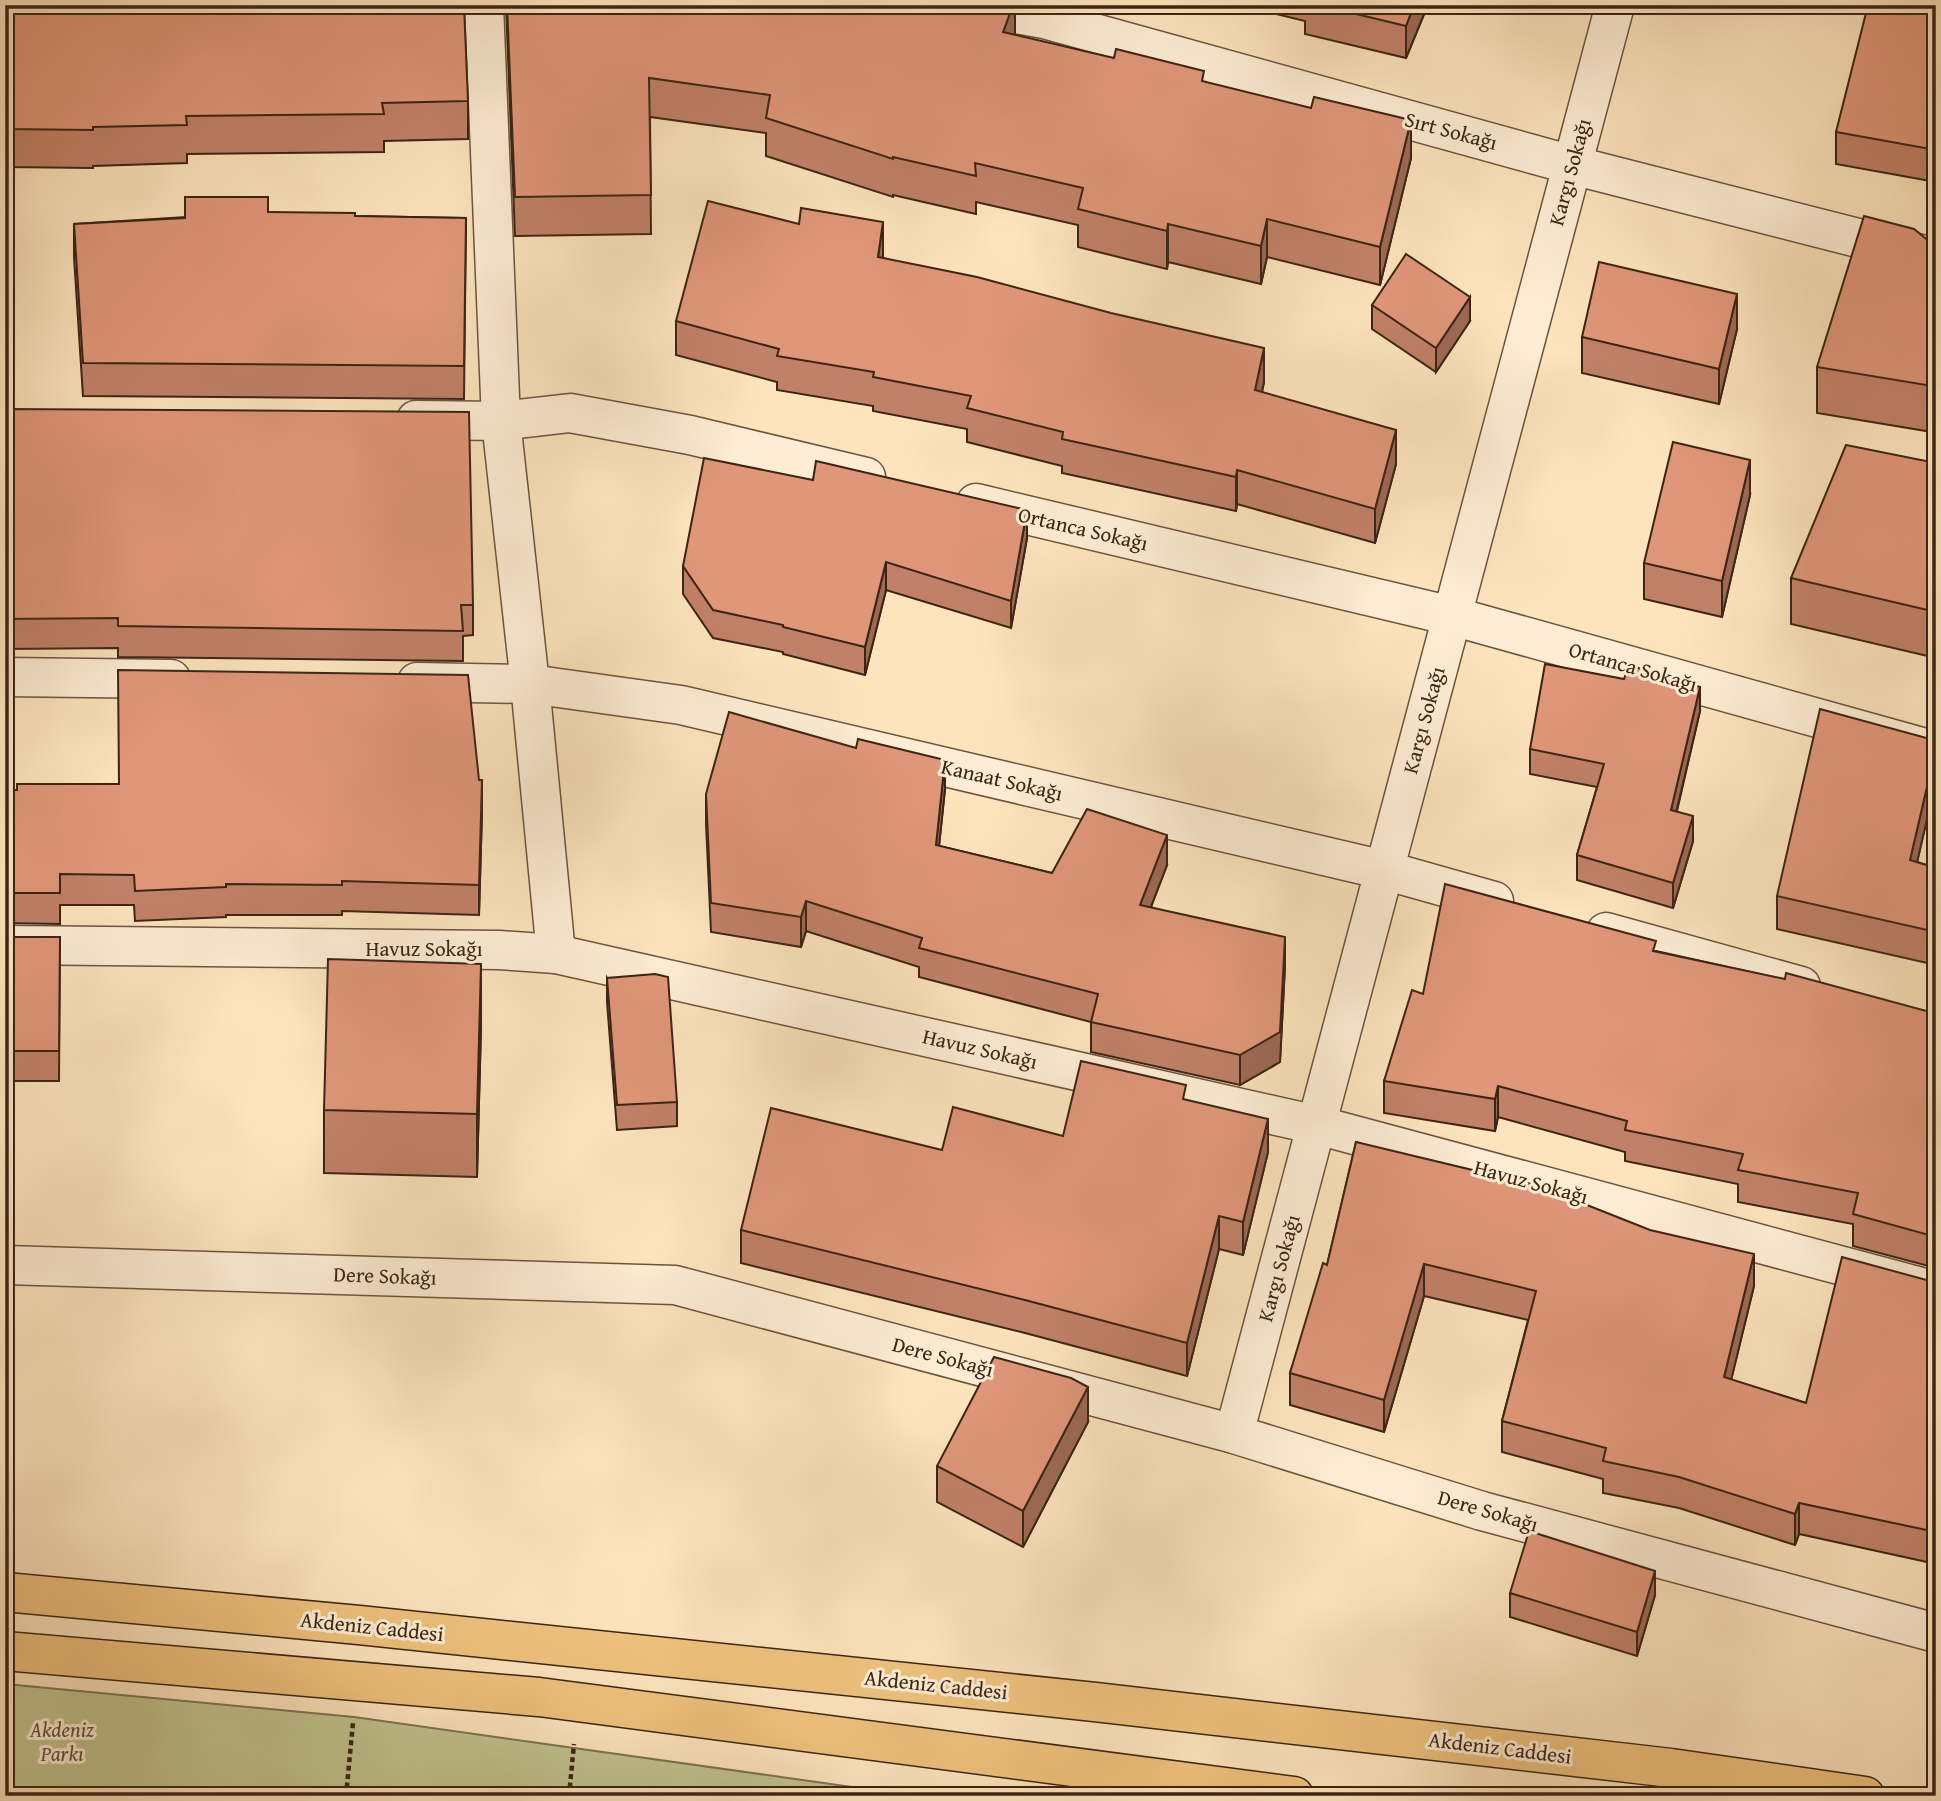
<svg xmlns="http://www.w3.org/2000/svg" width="1941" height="1801" font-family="'Gentium Book Plus',serif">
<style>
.green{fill:#c1c490;stroke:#7e7452;stroke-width:2}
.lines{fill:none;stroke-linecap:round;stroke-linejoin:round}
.street-casing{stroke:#6c543f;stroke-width:41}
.primary-casing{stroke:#3c2415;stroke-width:41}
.path{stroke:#3c2415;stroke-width:4.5;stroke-dasharray:5 3.5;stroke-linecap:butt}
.street{stroke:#feedd4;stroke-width:38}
.primary{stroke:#eec27e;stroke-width:38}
.wall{fill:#c18168;stroke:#3c2415;stroke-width:2}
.shaded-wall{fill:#9d6955;stroke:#3c2415;stroke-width:2}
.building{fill:#e09679;stroke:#3c2415;stroke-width:2}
.labels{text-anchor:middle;stroke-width:6;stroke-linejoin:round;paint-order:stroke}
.street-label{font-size:21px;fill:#3c2415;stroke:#feedd4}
.park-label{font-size:21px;font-style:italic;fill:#5d4c34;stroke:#feedd4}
</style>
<rect width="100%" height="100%" fill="#fde4bd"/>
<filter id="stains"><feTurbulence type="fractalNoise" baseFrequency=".00286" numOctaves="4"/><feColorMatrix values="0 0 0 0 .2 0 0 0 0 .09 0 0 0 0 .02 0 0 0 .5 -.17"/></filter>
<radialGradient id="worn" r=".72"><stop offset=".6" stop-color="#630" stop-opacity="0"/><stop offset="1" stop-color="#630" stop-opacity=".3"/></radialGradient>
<!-- green -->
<path class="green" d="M5,1684L354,1717L916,1796H5Z"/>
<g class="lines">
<defs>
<g id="street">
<path d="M484,5L501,421L530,684L556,954"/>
<path d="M966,5L1044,19L1572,165L1936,258"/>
<path d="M416,420L501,421L570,413L690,435L866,477"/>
<path d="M976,503L1452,616L1936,751"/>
<path d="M5,677L171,679"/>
<path d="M417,682L530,684L681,705L1384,870L1494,901"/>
<path d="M1606,932L1801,986"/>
<path d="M5,945L499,950L556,954L1317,1125L1936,1291"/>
<path d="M5,1265L675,1285L1234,1434L1482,1511L1936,1633"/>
<path d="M1234,1434L1615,5"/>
</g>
<g id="primary">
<path d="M5,1592L359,1625L1095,1702L1671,1768L1865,1796"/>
<path d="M5,1651L539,1697L1294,1796"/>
</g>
</defs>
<!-- street casing -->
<use href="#street" class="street-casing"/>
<!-- primary casing -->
<use href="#primary" class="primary-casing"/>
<!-- path -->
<g class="path">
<path d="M346,1796L353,1723"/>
<path d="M569,1796L574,1744"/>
</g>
<!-- street -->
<use href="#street" class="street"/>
<!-- primary -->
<use href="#primary" class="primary"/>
</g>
<!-- wall -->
<g class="wall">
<path d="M5,5L468,101V139L384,141V152L187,154V163L93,166V168L5,167Z"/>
<path d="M506,5H1015V35L1204,82L1411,158L1380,285L1267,257L1261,284L1168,262L1167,269L1078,247V225L976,202V214L893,195V197L766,156V133L650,117L651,234L515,236Z"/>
<path d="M1239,5H1427V7L1406,58L1305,34V21Z"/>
<path d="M1936,5V182L1836,164V132Z"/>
<path d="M268,212L355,216L466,218L464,399L83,396L74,257V224Z"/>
<path d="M799,224L883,258L1264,382L1262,392L1396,464L1375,543L1237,504L1236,511L1062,473V466L967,442V429L873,411V406L777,390V382L676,355V321Z"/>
<path d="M1936,247L1932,432L1817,413V367Z"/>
<path d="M1372,305L1470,321L1436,372L1372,329Z"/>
<path d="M1737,329L1719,404L1582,373V337Z"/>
<path d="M5,409L473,605V635L463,636V661L118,657V648L5,649Z"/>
<path d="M1936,463V658L1791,624V578Z"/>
<path d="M1750,495L1722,617L1644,599V563Z"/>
<path d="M1027,538L1011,628L886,590L865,675L783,654V652L713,638L683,594V566Z"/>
<path d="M1700,711L1677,811L1693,841L1673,908L1577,880V855L1597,787L1530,774V749Z"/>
<path d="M1936,780L1917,862L1936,868V965L1777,929V896Z"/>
<path d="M945,789L939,846L1052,873L1167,865L1151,907L1285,966L1280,1062L1240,1085L1091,1052V1022L919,977V967L806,931L801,947L711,932L706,824V794Z"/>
<path d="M5,790L482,811L479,915L342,911V915H226V917L135,921L134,905H60V924L5,923Z"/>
<path d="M5,937H60L59,1081H5Z"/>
<path d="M1656,951L1930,1012H1936V1268L1853,1246V1224L1738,1202V1184L1625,1161V1152L1498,1117L1495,1131L1384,1113V1081L1423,994Z"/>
<path d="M607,978L677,1102V1126L617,1130L607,1002Z"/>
<path d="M481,1027L477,1177L324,1173V1110Z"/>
<path d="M1186,1100L1268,1152L1243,1255L1219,1249L1187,1376L1025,1333L741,1263V1230L942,1150L1063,1136Z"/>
<path d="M1356,1142L1754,1286L1731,1380L1806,1403L1930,1281H1936V1564L1799,1534L1795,1545L1679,1508L1603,1493V1479L1502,1452V1421L1528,1320L1424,1296L1384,1432L1290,1405V1373L1327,1265Z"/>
<path d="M1088,1422L1023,1547L937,1502V1466Z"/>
<path d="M1510,1593L1655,1595L1637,1656L1510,1617Z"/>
</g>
<!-- shaded-wall -->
<g class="shaded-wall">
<path d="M1013,5H1015V36L1003,32Z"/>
<path d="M1414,5H1427V7L1406,58V26Z"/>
<path d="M1411,120V158L1380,285V247Z"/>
<path d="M1267,219V257L1261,284V246Z"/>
<path d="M883,222V256L878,291V257Z"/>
<path d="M1168,224V262L1167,269V231Z"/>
<path d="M1737,294V329L1719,404V369Z"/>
<path d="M1470,297V321L1436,372V348Z"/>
<path d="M1264,348V382L1255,424V390Z"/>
<path d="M1936,378V424L1932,432V386Z"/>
<path d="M1396,430V464L1375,543V509Z"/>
<path d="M1750,460V495L1722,617V581Z"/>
<path d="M1237,470V504L1236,511V477Z"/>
<path d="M1027,510V538L1011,628V601Z"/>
<path d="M886,562V590L865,675V647Z"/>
<path d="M1700,687V711L1671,834V810Z"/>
<path d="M1936,748V780L1910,893V860Z"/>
<path d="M945,760V789L936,875V845Z"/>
<path d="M482,780V811L479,915V885Z"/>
<path d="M1693,816V841L1673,908V883Z"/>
<path d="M1167,835V865L1140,935V905Z"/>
<path d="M806,901V931L801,947V917Z"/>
<path d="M1285,937V966L1280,1062L1240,1085V1055Z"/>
<path d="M481,964V1027L477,1177V1114Z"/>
<path d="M1498,1086V1117L1495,1131V1099Z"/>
<path d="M1268,1119V1152L1243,1255V1222Z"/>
<path d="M1219,1216V1249L1187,1376V1343Z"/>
<path d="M1754,1254V1286L1724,1409V1377Z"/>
<path d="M1424,1264V1296L1384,1432V1400Z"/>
<path d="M1088,1387V1422L1023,1547V1511Z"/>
<path d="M1799,1503V1534L1795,1545V1514Z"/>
<path d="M1655,1571V1595L1637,1656V1632Z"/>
</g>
<!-- building -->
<g class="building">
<path d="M5,5H464L468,101L382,103L384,114L186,116L187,125L93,127V130L5,129Z"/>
<path d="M507,5H1013L1003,32L1114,58L1116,49L1204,71L1202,81L1311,108L1314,97L1411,120L1380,247L1267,219L1261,246L1168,224L1167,231L1078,209L1083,188L975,163L976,176L893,157V159L766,118L770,95L649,78L651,195L515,197Z"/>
<path d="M1319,5H1414L1406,26Z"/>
<path d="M1868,5H1936V150L1836,132Z"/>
<path d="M185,197H268V212L355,213V216L466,218L464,366L83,363L74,224L185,218Z"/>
<path d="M708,201L799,224L801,208L883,222L878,257L977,277L1111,313L1264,348L1255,390L1396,430L1375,509L1237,470L1236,477L1062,439L1063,432L967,408L971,396L873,377L874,372L777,356L779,349L676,321Z"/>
<path d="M1864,216L1914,229L1936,247V378L1932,386L1817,367Z"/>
<path d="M1406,254L1470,297L1436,348L1372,305Z"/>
<path d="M1599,262L1737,294L1719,369L1582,337Z"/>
<path d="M5,409L469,412L473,605H461L463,631L118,626V618L5,619Z"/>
<path d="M1673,442L1750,460L1722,581L1644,563Z"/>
<path d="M1846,445L1936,463V612L1791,578Z"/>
<path d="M704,458L813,480L816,461L1027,510L1011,601L886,562L865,647L783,627V625L713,610L683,566Z"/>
<path d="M1545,664L1624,679L1629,665L1700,687L1671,810L1693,816L1673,883L1577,855L1604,764L1530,749Z"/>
<path d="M118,670L468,675L479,780H482L479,885L342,881V885L226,884V887L135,891L134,875L60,874V893H5V790H17V784H119Z"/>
<path d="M1820,709L1930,739L1936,740V748L1910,860L1936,868V932L1777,896Z"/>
<path d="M729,712L856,748L858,739L945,760L936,845L1052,873L1087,809L1167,835L1140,905L1285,937L1280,1032L1240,1055L1091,1022L1098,994L919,948L922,938L806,901L801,917L711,903L706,794Z"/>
<path d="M1445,884L1656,941L1653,951L1785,979L1786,973L1930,1012H1936V1237L1853,1214L1858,1193L1738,1170L1743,1154L1625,1130L1627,1121L1498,1086L1495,1099L1384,1081L1412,990L1423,994Z"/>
<path d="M5,937H60L59,1051H5Z"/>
<path d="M328,959L481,964L477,1114L324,1110Z"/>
<path d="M655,974L668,977L677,1102L617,1105L607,978Z"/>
<path d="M1081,1061L1186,1085L1183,1099L1268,1119L1243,1222L1219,1216L1187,1343L1025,1300L741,1230L771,1108L942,1150L953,1107L1063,1136Z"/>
<path d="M1356,1142L1539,1186L1650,1230L1754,1254L1724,1377L1806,1403L1842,1257L1930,1281H1936V1532L1799,1503L1795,1514L1679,1477L1603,1461L1606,1448L1502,1421L1536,1291L1424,1264L1384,1400L1290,1373L1323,1263L1327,1265Z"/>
<path d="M994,1357L1071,1378L1088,1387L1023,1511L937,1466Z"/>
<path d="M1529,1531L1655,1571L1637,1632L1510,1593Z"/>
</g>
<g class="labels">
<!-- street labels -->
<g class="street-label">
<text transform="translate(1451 131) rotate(15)" y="7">Sırt Sokağı</text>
<text transform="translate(1570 172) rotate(-75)" y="7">Kargı Sokağı</text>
<text transform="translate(1083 529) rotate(13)" y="7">Ortanca Sokağı</text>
<text transform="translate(1633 667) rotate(16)" y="7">Ortanca Sokağı</text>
<text transform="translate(1424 720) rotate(-75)" y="7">Kargı Sokağı</text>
<text transform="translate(1002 780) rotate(13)" y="7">Kanaat Sokağı</text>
<text x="424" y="956">Havuz Sokağı</text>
<text transform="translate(980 1049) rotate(13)" y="7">Havuz Sokağı</text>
<text transform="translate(1531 1182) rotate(15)" y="7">Havuz Sokağı</text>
<text transform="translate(1279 1268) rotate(-75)" y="7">Kargı Sokağı</text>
<text transform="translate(385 1276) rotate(2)" y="7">Dere Sokağı</text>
<text transform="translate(943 1357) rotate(15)" y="7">Dere Sokağı</text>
<text transform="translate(1488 1511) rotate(16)" y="7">Dere Sokağı</text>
<text transform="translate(372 1627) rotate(6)" y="7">Akdeniz Caddesi</text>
<text transform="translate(936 1685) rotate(6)" y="7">Akdeniz Caddesi</text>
<text transform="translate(1500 1748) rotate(7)" y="7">Akdeniz Caddesi</text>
</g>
<!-- park labels -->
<g class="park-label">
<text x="62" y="1737">Akdeniz<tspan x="62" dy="24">Parkı</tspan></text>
</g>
</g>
<!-- margin -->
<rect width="1941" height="1801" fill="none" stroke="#fde4bd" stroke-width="28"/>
<rect x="7" y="7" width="1927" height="1787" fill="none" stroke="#3c2415" stroke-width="3.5"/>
<rect x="14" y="14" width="1913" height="1773" fill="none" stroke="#3c2415" stroke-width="2"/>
<rect width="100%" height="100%" filter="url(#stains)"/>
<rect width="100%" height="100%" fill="url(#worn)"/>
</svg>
